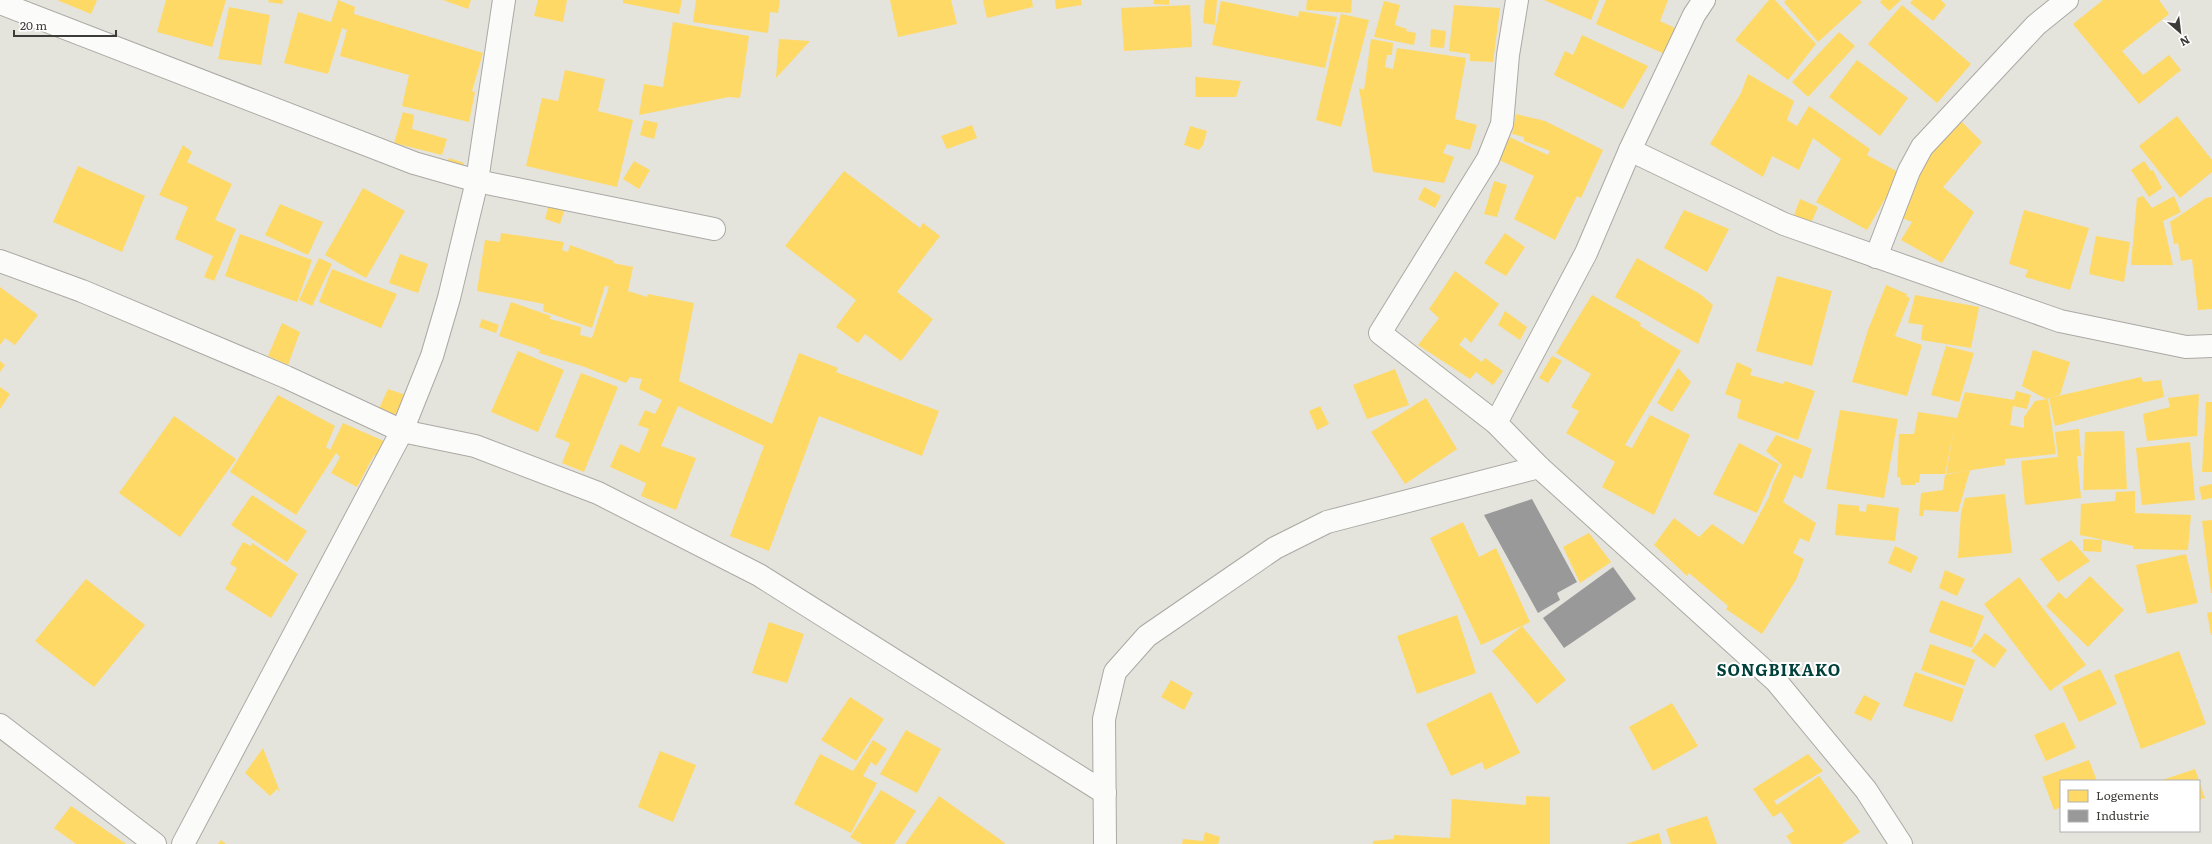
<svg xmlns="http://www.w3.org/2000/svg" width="2212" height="844" font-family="Literata,serif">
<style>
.homes{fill:#ffd966}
.industry{fill:#999}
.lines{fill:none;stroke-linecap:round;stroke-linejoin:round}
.minor-casing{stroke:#aba9a4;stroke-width:24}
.minor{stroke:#fbfbfa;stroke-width:22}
.labels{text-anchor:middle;stroke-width:4;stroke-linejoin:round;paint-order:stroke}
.district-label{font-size:16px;font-weight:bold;letter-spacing:1px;fill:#00403a;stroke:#fff}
</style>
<rect width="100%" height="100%" fill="#e4e3dc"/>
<!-- homes -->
<g class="homes">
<path d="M57,0H97L91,14Z"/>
<path d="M166,0H226L212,47L157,32Z"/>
<path d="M269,0H283L282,4L268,2Z"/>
<path d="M338,0L355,7L354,14L483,53L472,91L475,92L469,122L402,106L409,75L340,56L347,30L342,28L328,74L284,63L298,12L331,22Z"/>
<path d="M443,0H471L468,9Z"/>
<path d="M538,0H567L563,22L534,16Z"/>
<path d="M623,0H682L679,14L623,3Z"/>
<path d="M696,0H780L778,13L770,12L768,33L693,22Z"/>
<path d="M890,0H951L957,24L898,37Z"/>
<path d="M983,0H1032L1033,7L987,18Z"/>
<path d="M1055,0H1081L1082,5L1056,9Z"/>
<path d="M1154,0H1169V5L1153,4Z"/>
<path d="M1205,0H1217L1215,25L1203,23Z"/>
<path d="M1307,0H1352L1351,13L1306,10Z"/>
<path d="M1544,0H1599L1591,20Z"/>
<path d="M1606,0H1668L1660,21L1675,28L1665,54L1596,24Z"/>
<path d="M1769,0H1775L1816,44L1788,80L1735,40Z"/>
<path d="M1786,0H1860L1862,2L1818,42L1784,2Z"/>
<path d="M1882,0H1901L1889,11L1880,2Z"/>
<path d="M1913,0H1941L1946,5L1933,21L1910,3Z"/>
<path d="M2103,0H2159L2169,14L2122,51L2143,75L2169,55L2181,70L2139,104L2073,24Z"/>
<path d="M1221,1L1298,17L1299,11L1337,17L1325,68L1212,45Z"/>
<path d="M1384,1L1400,5L1395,25L1407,29L1406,31L1416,33L1414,45L1374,37Z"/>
<path d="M1190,5L1192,47L1124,51L1121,8Z"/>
<path d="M1454,5L1500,8L1493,62L1470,61V54L1449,51Z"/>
<path d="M1902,5L1971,64L1937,103L1868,44Z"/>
<path d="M229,7L270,15L261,65L218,59Z"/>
<path d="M1341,14L1369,20L1341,127L1316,120Z"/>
<path d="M673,22L749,36L740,98L729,97L639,115L644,84L663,87Z"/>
<path d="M1431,29L1446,31L1444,48L1430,47Z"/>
<path d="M1839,32L1855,46L1808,97L1792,82Z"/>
<path d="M1582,35L1648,66L1623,109L1554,75L1565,51L1573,55Z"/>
<path d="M779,39L810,41L776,78Z"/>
<path d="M1371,39L1393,43L1392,55H1387L1385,67L1393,69L1397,48L1466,58L1455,119L1477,125L1470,150L1447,144L1443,153L1454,157L1444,183L1373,172L1359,88L1364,90Z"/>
<path d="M1857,60L1908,98L1880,136L1829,97Z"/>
<path d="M565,70L605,79L598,111L633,120L617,187L526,166L542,98L558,101Z"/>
<path d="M1748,74L1794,101L1787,120L1797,126L1809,106L1870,149L1867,155L1900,173L1867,230L1816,202L1841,159L1813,138L1799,170L1772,156L1763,177L1710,144L1741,93Z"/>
<path d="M1195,77H1197L1241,81L1236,97H1196Z"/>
<path d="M403,112L414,115L412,129L447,139L442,155L394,143Z"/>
<path d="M1516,114L1545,121L1603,150L1581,198L1577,196L1555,240L1514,219L1534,176L1499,160L1509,137L1548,155L1550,151L1524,141V137L1512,134Z"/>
<path d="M2177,116L2212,160V172L2180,198L2139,146Z"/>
<path d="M644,120L658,123L654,139L640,135Z"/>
<path d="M1961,121L1982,142L1943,187L1974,212L1942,263L1901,240L1912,222L1902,218L1926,156Z"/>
<path d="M972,125L977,138L947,149L941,136Z"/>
<path d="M1190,126L1207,131L1203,145L1199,150L1184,145Z"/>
<path d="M183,145L192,152L187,162L232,184L215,220L236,229L214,281L204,277L213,256L175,239L188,207L159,195Z"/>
<path d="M449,158L464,163L461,171L446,166Z"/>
<path d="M634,161L650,170L639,189L623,179Z"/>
<path d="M2144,161L2151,171L2153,170L2162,188L2149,197L2131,170Z"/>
<path d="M78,166L145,196L122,252L53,222Z"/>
<path d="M844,171L920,228L923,223L940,236L897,292L933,319L901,361L865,334L858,343L836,327L856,300L785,246Z"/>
<path d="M1494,181L1507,185L1497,217L1484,214Z"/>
<path d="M1424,187L1441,196L1435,208L1418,199Z"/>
<path d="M363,188L405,211L366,278L325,255Z"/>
<path d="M2143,196L2152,208L2174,196L2181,212L2163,221L2173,265H2131L2137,198Z"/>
<path d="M2212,197V309L2198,310L2192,259L2181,261L2178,243L2174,244L2170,222L2206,198Z"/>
<path d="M1800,199L1818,207L1809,228L1793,218Z"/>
<path d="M550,201L566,205L560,224L545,219Z"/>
<path d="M280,204L323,222L308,255L265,235Z"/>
<path d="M1684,210L1729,229L1707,272L1664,248Z"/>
<path d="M2024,210L2089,228L2070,290L2025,277L2028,270L2009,264Z"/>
<path d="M501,233L564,242L562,250L568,252L570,245L614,261L613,263L633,267L628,291L647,297L648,294L694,303L679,381L772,424L799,353L838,368L836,372L939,411L922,456L819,416L769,551L730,536L764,446L678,406L661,446L696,458L676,510L641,496L646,483L610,467L620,444L639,453L649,429L638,425L645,410L655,414L662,400L639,389L642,379L630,377L626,383L582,366L539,353L540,350L499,336L511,302L551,316L550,319L581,327L580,335L592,338L609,287L605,286L592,328L543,311L544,304L477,291L485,240L500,242Z"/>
<path d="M1505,233L1525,247L1506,276L1484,263Z"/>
<path d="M240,234L312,260L297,302L225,276Z"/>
<path d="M2096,236L2130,242L2124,282L2089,274Z"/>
<path d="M400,254L428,264L418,293L389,283Z"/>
<path d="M319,258L332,264L312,306L299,300Z"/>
<path d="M1637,258L1700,294L1713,305L1698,344L1615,297Z"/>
<path d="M332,269L397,294L381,328L319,302Z"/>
<path d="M1455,271L1499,304L1471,343L1465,337L1459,345L1482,362L1485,358L1503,371L1493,385L1476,372L1470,379L1418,345L1439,318L1429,309Z"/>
<path d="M1777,276L1832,291L1812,366L1756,351Z"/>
<path d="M1886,285L1907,294L1906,296L1910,298L1895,336L1922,345L1907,396L1852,382L1868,330Z"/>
<path d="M0,287L38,315L15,345L5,338L0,345Z"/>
<path d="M1592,295L1641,323L1640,326L1681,351L1625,445L1632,448L1650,415L1690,435L1654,515L1602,487L1615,462L1566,433L1579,411L1571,407L1591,374L1556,353Z"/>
<path d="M1915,295L1979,307L1971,348L1921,340L1923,325L1908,323Z"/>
<path d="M1505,311L1527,327L1520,340L1498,325Z"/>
<path d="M482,319L499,325L496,333L479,327Z"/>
<path d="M282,323L300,332L288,365L268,356Z"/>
<path d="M1946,346L1974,353L1959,402L1931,395Z"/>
<path d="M2033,350L2070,362L2060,395L2046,399L2022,386Z"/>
<path d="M518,351L564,370L538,432L491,412Z"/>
<path d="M1552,356L1562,361L1548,383L1539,378Z"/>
<path d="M0,361L5,365L0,372Z"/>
<path d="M1737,362L1752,369L1750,375L1783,384L1785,381L1815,391L1798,440L1737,418L1741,400L1725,394Z"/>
<path d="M1678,368L1691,382L1672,412L1657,403Z"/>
<path d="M1395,369L1409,405L1367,419L1353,385Z"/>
<path d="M581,373L618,387L584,472L562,463L570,443L555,437Z"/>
<path d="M2141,377L2143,382L2161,380L2164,397L2055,426L2049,398Z"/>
<path d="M0,387L10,394L0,409Z"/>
<path d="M388,389L409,396L396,420L377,413Z"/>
<path d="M2016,391L2031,395L2027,409L2013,406L2010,425L2024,428V417L2035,401L2048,399L2056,454L2005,459V465L1946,474L1954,430L1945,474H1920L1919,483L1916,482L1915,485H1901L1900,477H1897L1899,434H1914L1918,412L1957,418L1965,392L2014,400Z"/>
<path d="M2199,394L2197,436L2147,441L2143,414L2170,407L2168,398Z"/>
<path d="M278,395L335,426L326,447L330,450L343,423L386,442L379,457L374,455L357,487L331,473L340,457L336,453L296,515L230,472Z"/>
<path d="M1426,398L1457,449L1405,484L1371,432Z"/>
<path d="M2206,402H2212V472H2202Z"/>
<path d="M1320,406L1329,424L1317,430L1309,411Z"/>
<path d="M1840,410L1898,419L1884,498L1826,489Z"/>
<path d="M174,416L236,459L180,537L119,493Z"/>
<path d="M2079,429L2081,456H2077L2081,498L2025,505L2021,461L2058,457L2055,432Z"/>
<path d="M2124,431L2127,489L2083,490L2085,432Z"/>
<path d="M1776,435L1812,449L1802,479L1794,475L1783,502L1816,523L1809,542L1800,538L1793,553L1804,559L1796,580L1762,634L1726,609L1728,606L1689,573L1687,576L1654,545L1674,518L1699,537L1712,524L1743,545L1769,497L1773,483L1782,465L1766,451Z"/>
<path d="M2190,442L2195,500L2142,505L2136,448Z"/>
<path d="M1739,443L1779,464L1757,513L1713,494Z"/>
<path d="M1970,470L1958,512L1924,510L1923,516H1919L1921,493L1943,490L1945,475Z"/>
<path d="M2212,484V498L2202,500L2199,487Z"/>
<path d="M2135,491V513L2191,515L2188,550L2133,549V546L2080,535L2081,504L2115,501L2116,492Z"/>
<path d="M2005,494L2012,553L1958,558L1961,513L1965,498Z"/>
<path d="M252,495L307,531L287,562L231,525Z"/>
<path d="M1838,504L1859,506V511L1866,512L1867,504L1899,508L1895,541L1835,535Z"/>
<path d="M2212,520V593H2211L2202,521Z"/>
<path d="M1463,522L1479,557L1496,548L1530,622L1481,645L1430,538Z"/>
<path d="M1589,533L1611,562L1580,583L1563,547Z"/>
<path d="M2083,539L2102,540L2101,552L2083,551Z"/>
<path d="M2071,540L2090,561L2058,582L2040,559Z"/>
<path d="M243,542L251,546L252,543L298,574L271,618L225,589L237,568L230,564Z"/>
<path d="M1895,546L1918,557L1911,573L1888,563Z"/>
<path d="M2186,554L2198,603L2147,614L2136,565Z"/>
<path d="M1945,570L1965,579L1957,596L1939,588Z"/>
<path d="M2090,576L2124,610L2088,647L2046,606L2059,592L2066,599Z"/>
<path d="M2019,577L2086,665L2050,691L1984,604Z"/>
<path d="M86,579L145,625L94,687L35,641Z"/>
<path d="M1941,600L1984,616L1972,648L1929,632Z"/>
<path d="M2212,612V635H2211L2207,613Z"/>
<path d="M1457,615L1476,673L1417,694L1397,636Z"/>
<path d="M769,622L804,634L787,683L752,673Z"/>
<path d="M1522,626L1566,680L1537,704L1492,651Z"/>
<path d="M1985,633L2007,650L1994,668L1971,651Z"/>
<path d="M1930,644L1975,660L1965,686L1921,670Z"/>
<path d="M2179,651L2206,724L2141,749L2114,675Z"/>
<path d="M2100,669L2117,704L2079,722L2062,687Z"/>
<path d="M1915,672L1964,689L1952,722L1903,706Z"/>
<path d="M1171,680L1193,693L1184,710L1161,697Z"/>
<path d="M1491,692L1520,753L1485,770L1482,762L1451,776L1426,724Z"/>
<path d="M1864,695L1880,703L1871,721L1854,713Z"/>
<path d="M850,697L884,719L856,761L821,740Z"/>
<path d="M1672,703L1698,746L1653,771L1629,727Z"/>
<path d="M2064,722L2076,748L2046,761L2034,735Z"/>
<path d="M906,730L941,749L917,793L880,774Z"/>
<path d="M873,740L887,749L876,766L871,762L863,776L877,783L851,833L794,804L820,754L853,771Z"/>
<path d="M263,748L280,792L277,789L270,796L245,773Z"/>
<path d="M660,751L696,765L673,822L638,807Z"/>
<path d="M1808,754L1823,771L1774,801L1777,805L1819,776L1860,832L1842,844H1792L1786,836L1794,831L1781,812L1773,817L1753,789Z"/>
<path d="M2089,760L2097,781H2061V807L2054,810L2042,777Z"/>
<path d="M2195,769L2205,798L2199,800V781H2159Z"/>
<path d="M881,790L916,811L894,844H862L850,837Z"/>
<path d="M939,796L1005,843L1004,844H905Z"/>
<path d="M1526,796L1550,797V844H1373V841L1394,839V835L1450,838L1452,799L1526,805Z"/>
<path d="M71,806L126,844H76L54,828Z"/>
<path d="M1707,816L1717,844H1671L1666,829Z"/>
<path d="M1205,832L1220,837L1218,844H1182L1183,839L1203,841Z"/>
<path d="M1659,833L1662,844H1626Z"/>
<path d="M221,840L226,844H218Z"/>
</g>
<!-- industry -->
<g class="industry">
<path d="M1532,499L1577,582L1557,593L1560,600L1538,613L1484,515Z"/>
<path d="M1613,567L1636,599L1564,648L1543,618Z"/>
</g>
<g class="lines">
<defs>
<g id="minor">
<path d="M1517,0L1508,55L1502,124L1488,159L1380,333L1496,423L1539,467L1776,681L1866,790L1901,844"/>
<path d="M0,3L414,163L477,181L714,229"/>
<path d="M1630,150L1784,224L2060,321L2186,347L2212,346"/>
<path d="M1876,257L1909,171L1922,147L2036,25L2067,0"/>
<path d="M0,261L82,291L286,377L402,431L475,446L598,493L759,575L1105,793"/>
<path d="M1496,423L1586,253L1630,150L1694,15L1704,0"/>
<path d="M0,725L155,844"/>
<path d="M183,844L402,431L432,356L449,298L477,181L504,0"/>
<path d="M1105,844L1104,719L1115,672L1147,636L1275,548L1327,522L1539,467"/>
</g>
</defs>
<!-- minor casing -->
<use href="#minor" class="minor-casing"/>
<!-- minor -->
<use href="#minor" class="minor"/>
</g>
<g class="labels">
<!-- district labels -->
<g class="district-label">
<text x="1779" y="676">SONGBIKAKO</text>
</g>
</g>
<!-- legend -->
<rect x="2060" y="780" width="140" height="52" fill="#ffffff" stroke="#b1b1af"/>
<rect x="2068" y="790" width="20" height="12" fill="#ffd966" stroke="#b1b1af"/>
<text x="2096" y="800" font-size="12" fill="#3d3b37">Logements</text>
<rect x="2068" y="810" width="20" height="12" fill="#999999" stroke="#b1b1af"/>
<text x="2096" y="820" font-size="12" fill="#3d3b37">Industrie</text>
<!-- north arrow -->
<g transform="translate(2180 32) rotate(152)" stroke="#ffffff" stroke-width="3" paint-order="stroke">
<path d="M0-3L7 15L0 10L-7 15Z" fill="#3d3b37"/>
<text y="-6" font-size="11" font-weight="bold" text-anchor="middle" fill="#3d3b37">N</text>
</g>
<!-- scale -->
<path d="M14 30v6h102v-6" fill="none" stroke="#3d3b37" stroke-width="2"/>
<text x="20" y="30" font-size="12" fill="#3d3b37" stroke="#ffffff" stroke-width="3" paint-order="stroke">20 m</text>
</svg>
